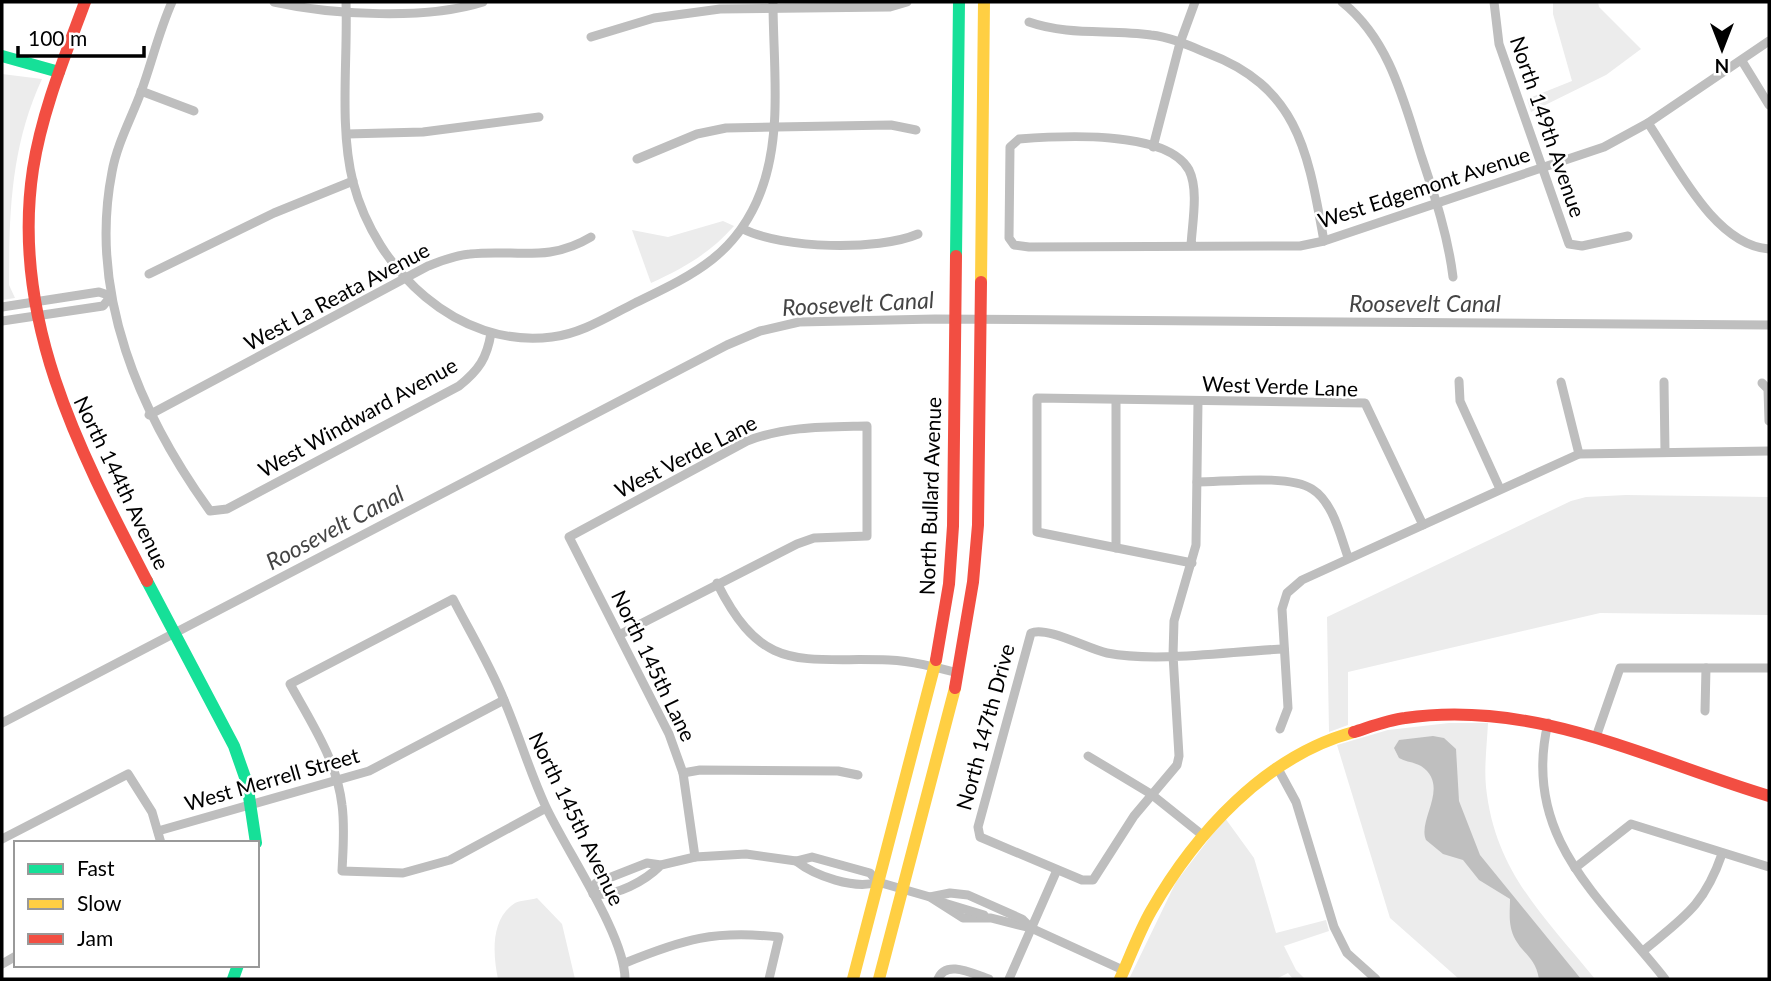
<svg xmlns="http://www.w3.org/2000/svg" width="1771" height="981" font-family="Lato,sans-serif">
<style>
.green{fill:#ececec}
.water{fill:#bfbfbf}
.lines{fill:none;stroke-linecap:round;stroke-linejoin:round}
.canal{stroke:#bfbfbf;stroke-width:9}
.street{stroke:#bebebe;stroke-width:9}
.fast{stroke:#16e098;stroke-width:12}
.slow{stroke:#ffcf43;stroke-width:12}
.jam{stroke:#f24e42;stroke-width:12}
.labels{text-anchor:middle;stroke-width:5;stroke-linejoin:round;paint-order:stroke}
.street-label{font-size:21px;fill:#000;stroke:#fff}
.water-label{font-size:23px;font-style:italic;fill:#444;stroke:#fff}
</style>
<rect width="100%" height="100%" fill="#fff"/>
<!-- green -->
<g class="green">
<path d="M1553,2H1598L1599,7L1641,49L1606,75L1531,112L1527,99L1572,81L1553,14Z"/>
<path d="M2,74L42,79C11,146 9,212 9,285L15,298L2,300Z"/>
<path d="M723,221L734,226C710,253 684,268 651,283L632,230L668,237Z"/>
<path d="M1626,495L1769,497V615L1600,613L1348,672V725L1329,732L1327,617L1571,501L1586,497Z"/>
<path d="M1449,723H1488C1487,744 1484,767 1486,787C1495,872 1544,916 1595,979H1459L1390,918L1337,745L1388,730Z"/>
<path d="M1225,818L1254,858L1276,933L1326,920L1329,931L1284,946L1296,970L1305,979H1293L1288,973L1276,979H1129L1176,882Z"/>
<path d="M537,898L562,924L575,979H498C493,955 490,919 515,903C521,900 531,900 537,898Z"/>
</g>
<!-- water -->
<path class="water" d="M1433,736L1444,738L1456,749L1459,801L1480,855L1581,979H1539C1535,956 1523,955 1514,937C1508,923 1510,913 1510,899L1479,880L1463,860L1443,854L1426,840C1417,820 1451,786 1421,766C1414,762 1406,762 1399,758L1394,748L1399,740Z"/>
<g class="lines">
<!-- canal -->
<path class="canal" d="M2,723L727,345L760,331L799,322L935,319L1769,325"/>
<!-- street -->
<g class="street">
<path d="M172,2C159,31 152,62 141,92C131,119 117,144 112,172C88,294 140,414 210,511L227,509L459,386C479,370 487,358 491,333"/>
<path d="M274,2C332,15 427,20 483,2"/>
<path d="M346,2C348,58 339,127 353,182C376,270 457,349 552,337C581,334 609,316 635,303C693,275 737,255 761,191C783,133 773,63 773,2"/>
<path d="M1342,2C1390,40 1404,102 1422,158C1435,197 1448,236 1453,277"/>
<path d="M1494,2L1499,44L1569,244L1582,246L1628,236"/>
<path d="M1029,22C1069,36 1110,29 1151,35C1170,37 1190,46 1207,53C1300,88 1308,154 1324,241"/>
<path d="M591,37L654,18L720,9L890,7L907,2"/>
<path d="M1742,61L1769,105"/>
<path d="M141,91L194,111"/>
<path d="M1648,123C1676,164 1714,245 1769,249"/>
<path d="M347,134L423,132L539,117"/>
<path d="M1153,147L1180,43L1195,2"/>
<path d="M637,159L697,134L726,128L891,125L916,130"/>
<path d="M743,229C783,249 878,251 918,234"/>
<path d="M1191,246C1192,224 1199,190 1189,170C1167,129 1058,136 1019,139L1010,147L1009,238L1014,245L1029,247L1300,246L1324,241L1604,147L1648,123L1769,41"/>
<path d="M149,274L274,213L353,181"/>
<path d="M2,307L99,292L111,296L103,306L2,321"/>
<path d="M1459,381L1460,401L1500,489"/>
<path d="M1561,382L1579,454"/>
<path d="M1664,382L1665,452"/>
<path d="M1762,383L1768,389L1769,421"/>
<path d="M1198,401L1196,545L1174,621L1173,655L1179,756L1177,765L1134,816L1093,880H1082L980,837L978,827L1031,633C1047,626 1088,649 1107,653C1158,663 1231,651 1284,649"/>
<path d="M149,415L428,266C441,261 455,255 470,254C515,249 548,263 591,237"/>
<path d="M1197,482C1225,482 1289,474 1312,489C1333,502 1340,535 1348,557"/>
<path d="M1116,548V400"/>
<path d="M1192,563L1037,532V398L1365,403L1423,525"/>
<path d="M717,583C763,675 799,657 889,660C912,661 935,667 958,673"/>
<path d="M619,635L797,544L814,538L867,536V426C825,427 786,426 747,441L569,537L669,734L683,773L695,857"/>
<path d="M1705,711L1706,668"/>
<path d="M1548,723C1521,837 1601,898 1665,979"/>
<path d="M1280,729L1288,708L1282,609L1287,593L1302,580L1579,454L1769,451"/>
<path d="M1596,737L1620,668H1769"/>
<path d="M1088,756L1151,794L1201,834"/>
<path d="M1277,767L1296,802L1334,927L1347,953L1376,979"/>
<path d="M683,773L700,770L838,771L858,775"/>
<path d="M546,808L450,860L403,873L342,871C343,849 345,827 342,805C337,761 311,722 290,684L453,599C470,632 490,665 504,700C519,735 529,770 545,805C565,849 625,935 625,979"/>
<path d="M158,831L369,771L504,700"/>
<path d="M2,839L128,774L152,812L161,843"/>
<path d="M796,861C815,876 855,890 878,882"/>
<path d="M661,865C645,881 616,897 593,894L596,883L647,863L661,865L695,857L746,854L796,861L812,857L870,873L878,882"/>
<path d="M1575,868L1631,824L1769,867"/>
<path d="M878,882L930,897L963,918H991L1031,928L1123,970"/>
<path d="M930,897L950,893L968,895L1022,919L1031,928"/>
<path d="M941,902L984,915"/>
<path d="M1643,951C1684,917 1704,906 1722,854"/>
<path d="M625,963C684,939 714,930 779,937L769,979"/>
<path d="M2,964L16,956"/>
<path d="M938,979C946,959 973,974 989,979"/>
<path d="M1009,979L1057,870"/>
</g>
<!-- fast -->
<g class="fast">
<path d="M2,56L59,72"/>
<path d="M956,256L959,2"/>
<path d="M147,581L234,746L247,783L256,843"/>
<path d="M233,979L238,965"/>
</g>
<!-- slow -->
<g class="slow">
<path d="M981,282L984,2"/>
<path d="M853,979L936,660"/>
<path d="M879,979L955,688"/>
<path d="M1120,979C1130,957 1139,932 1151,911C1195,834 1265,756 1354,732"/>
</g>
<!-- jam -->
<g class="jam">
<path d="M85,2C65,56 42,111 33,169C10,320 80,452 147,581"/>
<path d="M936,660L949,584L953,526L956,256"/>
<path d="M955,688L973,582L978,525L981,282"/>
<path d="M1354,732C1370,727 1388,720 1405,718C1535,699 1649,760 1769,796"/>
</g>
</g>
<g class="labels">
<!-- street labels -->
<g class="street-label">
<text transform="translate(1547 127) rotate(71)" y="7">North 149th Avenue</text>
<text transform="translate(1424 188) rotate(-18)" y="7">West Edgemont Avenue</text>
<text transform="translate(337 297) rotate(-28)" y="7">West La Reata Avenue</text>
<text transform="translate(1280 387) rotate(2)" y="7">West Verde Lane</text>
<text transform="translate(358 418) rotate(-29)" y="7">West Windward Avenue</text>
<text transform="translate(686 457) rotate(-27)" y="7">West Verde Lane</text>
<text transform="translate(121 483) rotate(64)" y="7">North 144th Avenue</text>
<text transform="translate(931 496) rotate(-88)" y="7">North Bullard Avenue</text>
<text transform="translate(653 666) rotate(64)" y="7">North 145th Lane</text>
<text transform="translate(986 727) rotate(-75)" y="7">North 147th Drive</text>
<text transform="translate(272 780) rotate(-16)" y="7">West Merrell Street</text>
<text transform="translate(576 819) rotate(64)" y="7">North 145th Avenue</text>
</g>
<!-- water labels -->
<g class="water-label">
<text transform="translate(858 304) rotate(-3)" y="8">Roosevelt Canal</text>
<text x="1425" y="312">Roosevelt Canal</text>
<text transform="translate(335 528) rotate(-28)" y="8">Roosevelt Canal</text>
</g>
</g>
<!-- border -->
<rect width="1771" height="981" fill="none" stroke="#000000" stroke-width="7"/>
<!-- legend -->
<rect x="14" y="841" width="245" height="126" fill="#ffffff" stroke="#999999" stroke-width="2"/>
<rect x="28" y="864" width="35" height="10" fill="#16e098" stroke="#999999" stroke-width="2"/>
<text x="77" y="876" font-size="21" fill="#000000">Fast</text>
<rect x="28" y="899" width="35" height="10" fill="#ffcf43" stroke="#999999" stroke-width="2"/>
<text x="77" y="911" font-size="21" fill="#000000">Slow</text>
<rect x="28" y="934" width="35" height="10" fill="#f24e42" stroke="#999999" stroke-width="2"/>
<text x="77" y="946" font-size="21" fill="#000000">Jam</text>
<!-- north arrow -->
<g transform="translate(1722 49) rotate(180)" stroke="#ffffff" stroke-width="5" paint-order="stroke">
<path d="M0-5L12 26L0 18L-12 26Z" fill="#000000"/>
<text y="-10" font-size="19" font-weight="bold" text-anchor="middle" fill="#000000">N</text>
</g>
<!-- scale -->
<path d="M18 46v10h126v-10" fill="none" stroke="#000000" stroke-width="3.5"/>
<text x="28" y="46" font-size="21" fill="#000000" stroke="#ffffff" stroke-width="5" paint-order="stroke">100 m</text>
</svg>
